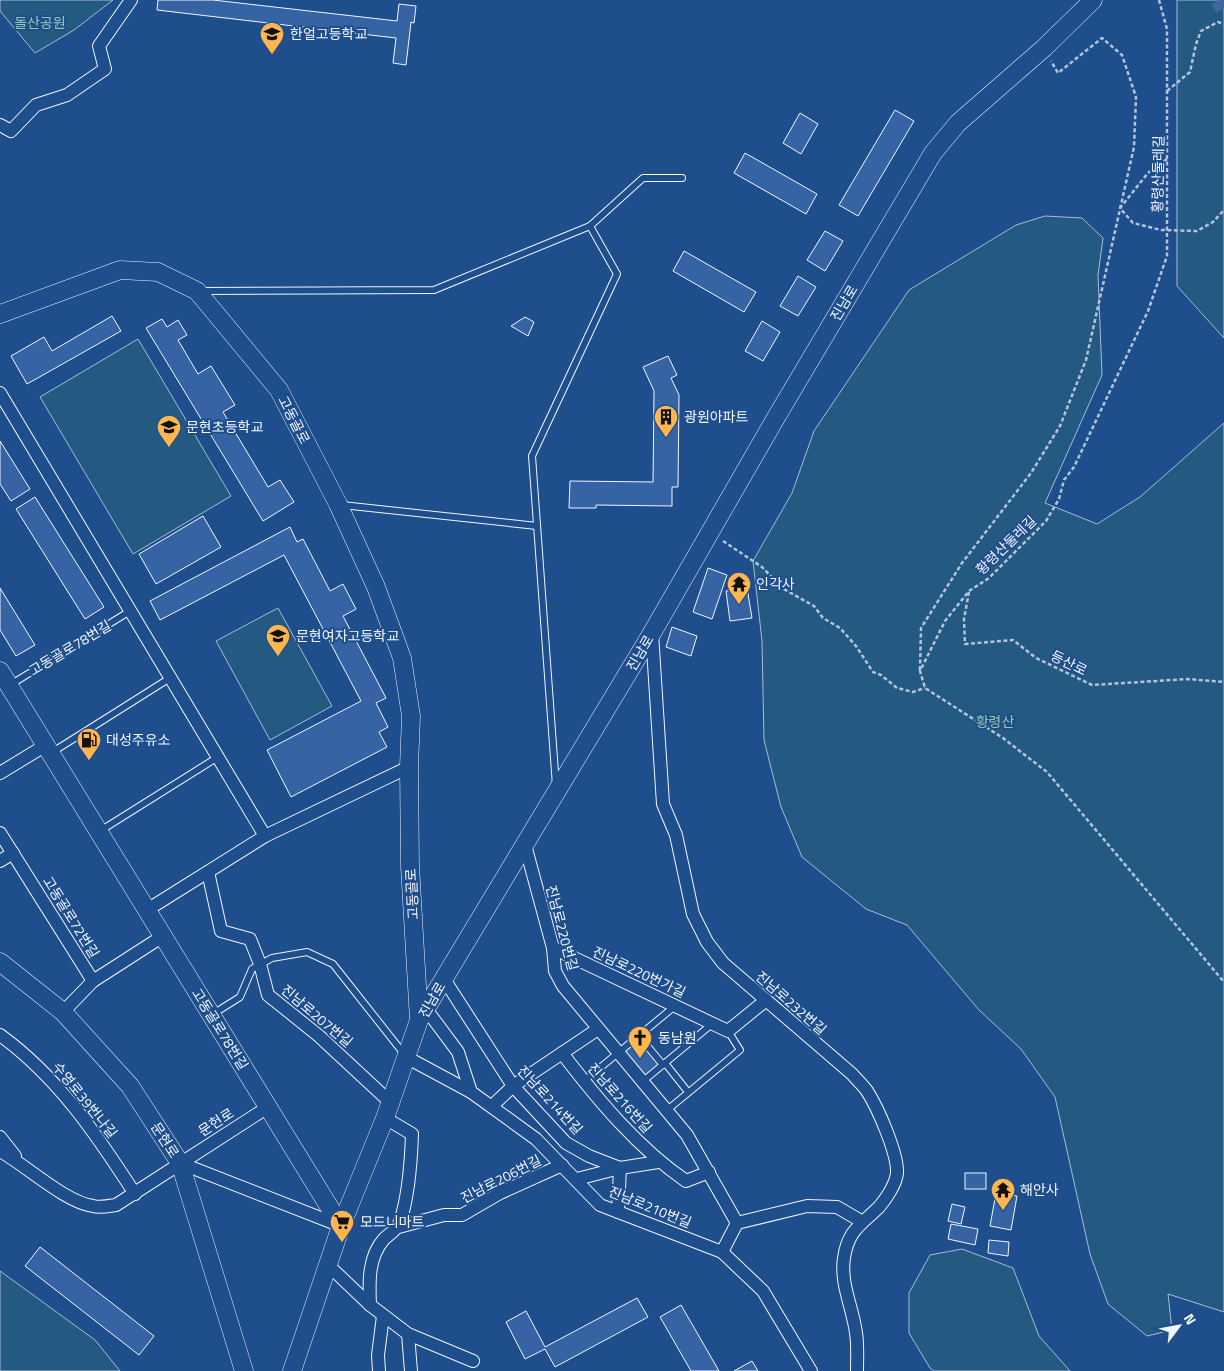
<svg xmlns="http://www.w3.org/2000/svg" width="1224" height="1371" font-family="'Titillium Web','Noto Sans KR',sans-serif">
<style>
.green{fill:#245a82;stroke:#a8bbd7}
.building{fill:#3563a3;stroke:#f2f6ff}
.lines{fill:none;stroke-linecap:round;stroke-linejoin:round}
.secondary-tunnel{stroke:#3f679d;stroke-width:18;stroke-dasharray:18 9;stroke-linecap:butt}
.lane-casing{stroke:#f2f6ff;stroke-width:8}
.street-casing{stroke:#f2f6ff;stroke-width:14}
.secondary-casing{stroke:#f2f6ff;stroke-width:19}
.path{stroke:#b3c4dc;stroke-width:2.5;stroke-dasharray:4 2.5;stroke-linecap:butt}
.lane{stroke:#1f4e8c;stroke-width:6}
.street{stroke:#1f4e8c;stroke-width:12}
.secondary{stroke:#1f4e8c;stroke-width:18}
.labels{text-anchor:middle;stroke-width:4;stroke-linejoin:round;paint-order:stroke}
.park-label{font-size:14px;fill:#97c8a6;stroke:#1f4e8c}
.poi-label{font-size:14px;fill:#f2f6ff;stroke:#1f4e8c;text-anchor:start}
.street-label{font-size:14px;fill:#f2f6ff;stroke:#1f4e8c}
</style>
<rect width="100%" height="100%" fill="#1f4e8c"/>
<!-- green -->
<g class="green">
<path d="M0,0H113L74,30L35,53L0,11Z"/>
<path d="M1177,0H1224V338L1177,286Z"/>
<path d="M1045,216L1082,218L1103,238L1098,275L1102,375L1045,503L1097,524L1140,497L1224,423V1312L1168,1294L1172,1330L1147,1336L1108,1304L1090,1254L1055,1097L1021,1049L979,1010L907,925L866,909L802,857L781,807L764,740L762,641L753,561L792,493L814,431L909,290L1016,225Z"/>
<path d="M138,339L231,496L133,554L40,397Z"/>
<path d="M278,608L332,706L270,740L216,641Z"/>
<path d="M962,1249L1013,1268L1039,1336L1070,1371H934L930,1368L909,1333V1293L930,1255Z"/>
<path d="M0,1271L95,1340L120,1371H0Z"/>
</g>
<!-- building -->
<g class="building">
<path d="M158,0H213L397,21L399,4L416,6L414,23L411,22L406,65L393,63L396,38L157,10Z"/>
<path d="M895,110L914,121L858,216L839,205Z"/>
<path d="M800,113L818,124L801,154L783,143Z"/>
<path d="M745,153L817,194L806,214L734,173Z"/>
<path d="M825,231L843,241L825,271L807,260Z"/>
<path d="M684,251L756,292L744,312L673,271Z"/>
<path d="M798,276L816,287L798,316L780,306Z"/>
<path d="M112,316L121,331L27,384L11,356L44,337L52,351Z"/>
<path d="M525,317L534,322L528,336L511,326Z"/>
<path d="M162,319L167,327L178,320L187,335L178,340L198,374L211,366L235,405L223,412L268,487L280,480L294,502L263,521L146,328Z"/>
<path d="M762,321L780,332L763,361L745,351Z"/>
<path d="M668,356L677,375L671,378L679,395L678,487H672V506L596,505V508H569L570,481L653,482L654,391L643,367Z"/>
<path d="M0,441L30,489L11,501L0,484Z"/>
<path d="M35,497L104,607L85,619L16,509Z"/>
<path d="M203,516L221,547L156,584L139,554Z"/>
<path d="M290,527L297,542L303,539L330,591L343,584L356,609L343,616L386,698L376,703L388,727L379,732L387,747L291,797L267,750L361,701L284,555L160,620L150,601Z"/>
<path d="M708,568L727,575L712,619L693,612Z"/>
<path d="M0,588L35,645L16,656L0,630Z"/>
<path d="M747,588L752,618L730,621L726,591Z"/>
<path d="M672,627L697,636L691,656L666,647Z"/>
<path d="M639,1038L662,1065L642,1081L619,1053Z"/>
<rect x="965" y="1173" width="21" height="16"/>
<path d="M996,1193L1017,1196L1011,1230L990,1226Z"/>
<path d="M952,1204L965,1207L961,1224L948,1221Z"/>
<path d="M951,1224L978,1229L975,1245L948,1239Z"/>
<path d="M989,1240L1009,1242L1008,1256L988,1253Z"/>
<path d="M40,1247L154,1336L139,1355L25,1266Z"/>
<path d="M637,1298L648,1317L555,1367L545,1349L525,1359L506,1322L526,1311L545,1347Z"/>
<path d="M681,1305L719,1371H691L660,1317Z"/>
<path d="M752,1361L758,1371H734Z"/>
</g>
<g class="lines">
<!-- secondary-tunnel -->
<path class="secondary-tunnel" d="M1219,0L1224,8"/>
<defs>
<g id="lane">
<path d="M200,291L434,290L590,226L643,178H682"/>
<path d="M342,505L537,526"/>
<path d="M10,685L130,611"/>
<path d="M51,753L170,678"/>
<path d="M556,786L532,456L617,274L590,226"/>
<path d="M100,831L218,757"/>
<path d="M213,1014L240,997L252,969L272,958L307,952L333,964L404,1054"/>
<path d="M639,1036L663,1065"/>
<path d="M665,1063L688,1092"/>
<path d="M584,1081L675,1006"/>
<path d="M642,1082L712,1024"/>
<path d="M666,1111L740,1050L728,1031"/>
</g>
<g id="street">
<path d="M0,125L11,131L36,105L67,95L105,69L99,46L131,0"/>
<path d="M0,393L265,836"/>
<path d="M652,633L663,804L676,835L693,914L707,942L723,963L852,1074C857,1080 863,1085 867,1091C878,1108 898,1154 897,1173C896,1184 886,1199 879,1207C861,1225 848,1230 844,1258C840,1284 853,1308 856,1333C858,1345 857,1358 857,1371"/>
<path d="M0,773L46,745"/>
<path d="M0,833L93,981"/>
<path d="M525,845L553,948L555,971L563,986L687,1135L737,1223"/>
<path d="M0,861L13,853"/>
<path d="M208,872L221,931L250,939L260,964L268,995L319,1036L390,1102"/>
<path d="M147,910L265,836L409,767"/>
<path d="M553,948L728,1031L765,1001"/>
<path d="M444,979L513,1086L566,1143L589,1156L620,1168"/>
<path d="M426,1009L458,1052L471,1092"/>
<path d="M63,1012L93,981L163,936"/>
<path d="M0,1035C58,1077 97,1135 135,1194"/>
<path d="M562,1053C598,1100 638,1148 686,1181L709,1172"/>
<path d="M406,1057L471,1092L536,1139L600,1205L722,1252L763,1291L811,1371"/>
<path d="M492,1106L513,1086L598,1029"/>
<path d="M0,1137L15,1156"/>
<path d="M0,1151C27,1166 65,1202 93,1206C100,1208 109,1206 116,1205L268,1107"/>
<path d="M180,1163L341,1226"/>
<path d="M577,1179L620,1168L658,1162"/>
<path d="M618,1212L620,1168"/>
<path d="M737,1223L807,1206L837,1207L861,1221"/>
<path d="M395,1228L444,1215H462L500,1193L562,1165"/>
<path d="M722,1252L737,1223"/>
<path d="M328,1265L370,1305L408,1334L473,1361"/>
<path d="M370,1305C369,1282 368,1257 384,1239C389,1234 398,1229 400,1222C409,1195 411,1163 412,1134L385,1118"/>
<path d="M408,1334L411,1371"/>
<path d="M379,1371L378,1355L383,1316"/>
</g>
<g id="secondary">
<path d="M0,314L120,270L158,272L197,291L279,390L338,504L376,587L402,658L411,716L409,767L410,866L419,1020"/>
<path d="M0,671L341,1226"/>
<path d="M0,962L63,1012L130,1086L180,1163L244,1371"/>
<path d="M292,1371L341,1226L385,1118L419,1020L652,633L774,421L933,153L958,123L1044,48L1093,0"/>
</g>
</defs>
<!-- lane casing -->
<use href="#lane" class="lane-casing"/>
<!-- street casing -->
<use href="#street" class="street-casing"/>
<!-- secondary casing -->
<use href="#secondary" class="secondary-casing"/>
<!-- path -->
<g class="path">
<path d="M1159,0L1167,29V256L1148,311L1074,467L1064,480L1059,499L1046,521L989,578L969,591L945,621L920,671L925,688L1003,738L1047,772L1224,982"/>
<path d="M1167,91L1190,72L1196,44L1201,31L1218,22L1224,24"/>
<path d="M1167,159L1148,173L1120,208L1133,223L1161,230L1197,231L1213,222L1224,210"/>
<path d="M723,541L762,567L782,588L814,606L823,618L840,628L856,646L873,672L881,675L897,688L913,692L925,688"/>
<path d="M969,592L964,619L965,644L1013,640L1036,658L1092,685L1188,679L1224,682"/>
<path d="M920,670L921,628L962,563L1031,473L1060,426L1086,360L1134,147L1136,97L1122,55L1102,38L1058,73L1051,61"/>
</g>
<!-- lane -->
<use href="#lane" class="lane"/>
<!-- street -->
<use href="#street" class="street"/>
<!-- secondary -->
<use href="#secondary" class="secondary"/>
</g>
<!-- icons -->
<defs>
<symbol id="school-pin" viewBox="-11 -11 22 30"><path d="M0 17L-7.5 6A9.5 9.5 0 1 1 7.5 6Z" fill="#ffb74d" stroke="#1f4e8c"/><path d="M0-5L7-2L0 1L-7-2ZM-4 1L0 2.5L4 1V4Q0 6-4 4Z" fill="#111"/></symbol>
<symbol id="building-pin" viewBox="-11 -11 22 30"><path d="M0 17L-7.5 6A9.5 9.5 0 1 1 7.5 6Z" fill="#ffb74d" stroke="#1f4e8c"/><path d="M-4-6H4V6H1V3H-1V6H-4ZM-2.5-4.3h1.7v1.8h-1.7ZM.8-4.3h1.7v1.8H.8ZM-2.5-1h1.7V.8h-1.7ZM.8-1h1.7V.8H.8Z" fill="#111"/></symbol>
<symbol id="temple-pin" viewBox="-11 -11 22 30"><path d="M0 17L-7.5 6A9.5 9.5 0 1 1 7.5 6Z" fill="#ffb74d" stroke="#1f4e8c"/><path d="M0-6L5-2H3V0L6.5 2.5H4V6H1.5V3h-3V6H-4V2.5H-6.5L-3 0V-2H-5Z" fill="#111"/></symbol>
<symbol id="fuel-pin" viewBox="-11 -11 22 30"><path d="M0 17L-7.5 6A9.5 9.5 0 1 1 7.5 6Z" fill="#ffb74d" stroke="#1f4e8c"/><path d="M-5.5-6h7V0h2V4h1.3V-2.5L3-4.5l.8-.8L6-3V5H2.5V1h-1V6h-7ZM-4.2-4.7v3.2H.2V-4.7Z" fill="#111"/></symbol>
<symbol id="church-pin" viewBox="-11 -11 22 30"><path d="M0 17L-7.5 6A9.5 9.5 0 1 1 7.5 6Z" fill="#ffb74d" stroke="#1f4e8c"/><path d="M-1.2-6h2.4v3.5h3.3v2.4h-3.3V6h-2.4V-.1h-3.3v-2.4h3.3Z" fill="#111"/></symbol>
<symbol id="supermarket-pin" viewBox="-11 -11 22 30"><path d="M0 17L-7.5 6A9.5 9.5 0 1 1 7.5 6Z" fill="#ffb74d" stroke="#1f4e8c"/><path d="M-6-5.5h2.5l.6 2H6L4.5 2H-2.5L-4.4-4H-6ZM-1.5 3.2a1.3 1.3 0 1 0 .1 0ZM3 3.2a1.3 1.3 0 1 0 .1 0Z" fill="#111"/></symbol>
</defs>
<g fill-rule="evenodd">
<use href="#school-pin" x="258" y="20" width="28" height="38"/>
<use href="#building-pin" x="652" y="403" width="28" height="38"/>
<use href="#school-pin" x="155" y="413" width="28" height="38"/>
<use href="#temple-pin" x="725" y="570" width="28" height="38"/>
<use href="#school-pin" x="264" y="622" width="28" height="38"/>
<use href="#fuel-pin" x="75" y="726" width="28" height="38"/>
<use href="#church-pin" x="626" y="1024" width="28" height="38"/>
<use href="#temple-pin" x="989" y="1176" width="28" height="38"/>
<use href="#supermarket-pin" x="328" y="1208" width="28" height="38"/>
</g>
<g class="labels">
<!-- park labels -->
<g class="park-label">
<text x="40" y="28">돌산공원</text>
<text x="995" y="727">황령산</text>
</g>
<!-- poi labels -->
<g class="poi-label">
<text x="290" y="39">한얼고등학교</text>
<text x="684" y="422">광원아파트</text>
<text x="186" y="432">문현초등학교</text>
<text x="756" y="589">인각사</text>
<text x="296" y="641">문현여자고등학교</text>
<text x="106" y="745">대성주유소</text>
<text x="658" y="1043">동남원</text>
<text x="1020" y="1195">해안사</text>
<text x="360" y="1227">모드니마트</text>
</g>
<!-- street labels -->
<g class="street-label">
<text transform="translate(1158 174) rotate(-89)" y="5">황령산둘레길</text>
<text transform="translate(844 303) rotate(-59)" y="5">진남로</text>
<text transform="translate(294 420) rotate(63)" y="5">고동골로</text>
<text transform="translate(1006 545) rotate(-44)" y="5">황령산둘레길</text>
<text transform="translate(70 648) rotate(-31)" y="5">고동골로78번길</text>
<text transform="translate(640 653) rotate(-59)" y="5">진남로</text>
<text transform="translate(1069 663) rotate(26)" y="5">등산로</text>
<text transform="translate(412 894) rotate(-93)" y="5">고동골로</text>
<text transform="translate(71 917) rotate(58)" y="5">고동골로72번길</text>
<text transform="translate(562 928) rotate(75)" y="5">진남로220번길</text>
<text transform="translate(639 972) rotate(25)" y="5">진남로220번가길</text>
<text transform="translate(432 1000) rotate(-60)" y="5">진남로</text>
<text transform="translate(791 1003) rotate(41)" y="5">진남로232번길</text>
<text transform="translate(317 1016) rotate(40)" y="5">진남로207번길</text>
<text transform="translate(220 1029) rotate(58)" y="5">고동골로78번길</text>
<text transform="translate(620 1098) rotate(48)" y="5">진남로216번길</text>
<text transform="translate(85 1100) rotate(51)" y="5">수영로39번나길</text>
<text transform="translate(550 1100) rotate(47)" y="5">진남로214번길</text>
<text transform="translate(216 1122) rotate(-33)" y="5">문헌로</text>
<text transform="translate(165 1140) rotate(57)" y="5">문현로</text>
<text transform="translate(501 1179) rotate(-27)" y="5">진남로206번길</text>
<text transform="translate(650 1207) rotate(22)" y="5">진남로210번길</text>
</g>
</g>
<!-- north arrow -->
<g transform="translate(1179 1326) rotate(58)" stroke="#1f4e8c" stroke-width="4" paint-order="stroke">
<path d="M0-4L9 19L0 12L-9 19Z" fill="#f2f6ff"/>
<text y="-8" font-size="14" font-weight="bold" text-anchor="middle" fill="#f2f6ff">N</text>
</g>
</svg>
